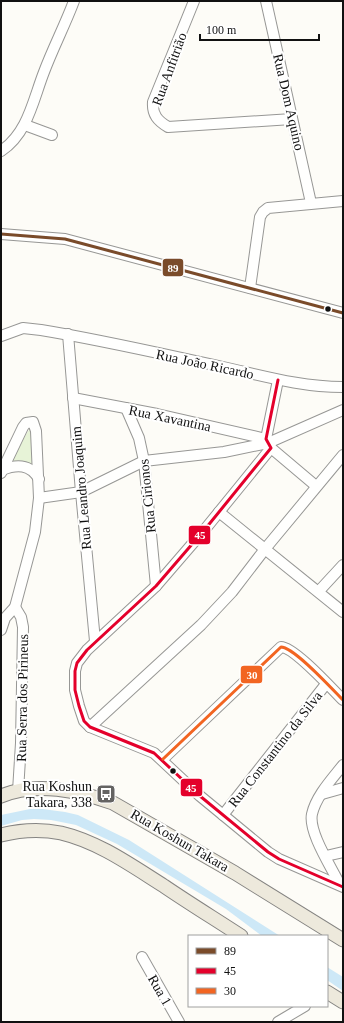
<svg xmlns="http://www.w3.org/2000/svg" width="344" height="1023" font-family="'Times New Roman',serif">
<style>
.green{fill:#e7f3d7}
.water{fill:#cde8f7}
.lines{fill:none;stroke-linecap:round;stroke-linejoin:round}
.minor-casing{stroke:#979795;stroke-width:12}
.major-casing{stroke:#858482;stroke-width:15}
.minor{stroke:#fffffe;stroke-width:10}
.major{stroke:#ede9dc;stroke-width:13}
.bus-1-casing{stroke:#fff;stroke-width:6}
.bus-2-casing{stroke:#fff;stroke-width:6}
.bus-3-casing{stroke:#fff;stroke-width:6}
.bus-1{stroke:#7a4b2a;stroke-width:3}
.bus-2{stroke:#e4002b;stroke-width:3}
.bus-3{stroke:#f26522;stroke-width:3}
.bus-dot{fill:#111;stroke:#fff;stroke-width:1.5}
.labels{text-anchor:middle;stroke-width:4;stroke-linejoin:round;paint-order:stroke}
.street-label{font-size:14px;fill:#111;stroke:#fff}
.poi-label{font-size:14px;fill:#111;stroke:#fff;text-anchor:end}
.line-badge{stroke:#fff;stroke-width:1.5}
.badge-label{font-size:11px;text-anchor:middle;font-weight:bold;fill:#fff}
</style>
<rect width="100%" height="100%" fill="#fdfcf7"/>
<!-- green -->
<path class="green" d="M30,428L36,470L7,466Z"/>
<!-- water -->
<g class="water">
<path d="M35,808L65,812L78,815L129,840L280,936H262L226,909L117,844L76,825L51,820L34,819L22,820L1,826V815Z"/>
<path d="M327,967L343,977V991L327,980Z"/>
</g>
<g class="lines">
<defs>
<g id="minor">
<path d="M194,1L153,102C152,115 158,121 168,127L292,119"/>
<path d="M266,1L311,203"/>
<path d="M25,125L52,135"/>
<path d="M1,151C28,133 33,100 44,72C53,48 65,25 74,1"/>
<path d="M1,234L65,239L343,313"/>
<path d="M250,288L260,217L263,212L268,208L343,201"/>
<path d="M68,334L81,492L95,641"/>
<path d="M1,336L23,328L41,330C102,340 162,354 223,367C264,376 301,387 343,387"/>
<path d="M278,380L266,439L271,448L206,528L156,586L87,650L77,663L75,671V690L79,706L84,721L90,727L154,753L200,796L268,852L279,859L343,887"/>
<path d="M73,398L157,414L266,439"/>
<path d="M126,408L139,438L144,461L156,586"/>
<path d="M271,448L316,486"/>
<path d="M2,470C17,464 30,464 39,479"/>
<path d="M1,473L23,427L26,423L33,422L36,431L39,498L35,532L15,607L5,618L1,630"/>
<path d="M39,498L81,492L144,461L224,452L268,443L343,410"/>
<path d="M219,512L343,612"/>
<path d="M319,591L343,565"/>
<path d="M15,607L21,617L23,627L21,743L18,791"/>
<path d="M90,727L201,625L232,592L265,549L343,455"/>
<path d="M163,759L281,647C294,647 332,689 343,700"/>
<path d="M322,794L343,788"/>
<path d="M223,815L326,684"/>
<path d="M326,856L343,852"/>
<path d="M340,885C332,868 308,832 312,814C316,796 332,779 343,765"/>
<path d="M142,957L179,1022"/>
<path d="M278,1022L305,1006"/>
</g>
<g id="major">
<path d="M1,796C37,781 78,791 113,803L235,873L343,940"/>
<path d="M1,835C21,830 41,829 61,833C99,842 132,866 164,886C189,903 215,919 241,936"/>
<path d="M327,992L343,1002"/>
</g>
</defs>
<!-- minor casing -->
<use href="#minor" class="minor-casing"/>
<!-- major casing -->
<use href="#major" class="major-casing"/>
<!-- minor -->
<use href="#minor" class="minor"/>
<!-- major -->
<use href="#major" class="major"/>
<defs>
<path id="bus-1" d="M1,234L65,239L343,313"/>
<path id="bus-2" d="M278,380L266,439L271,448L206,528L156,586L87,650L77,663L75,671V690L79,706L84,721L90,727L154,753L200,796L268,852L279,859L343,887"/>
<path id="bus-3" d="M163,759L281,647C294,647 332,689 343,700"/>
</defs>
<!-- bus-1 casing -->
<use href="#bus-1" class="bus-1-casing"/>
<!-- bus-2 casing -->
<use href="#bus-2" class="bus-2-casing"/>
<!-- bus-3 casing -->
<use href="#bus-3" class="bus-3-casing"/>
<!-- bus-1 -->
<use href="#bus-1" class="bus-1"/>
<!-- bus-2 -->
<use href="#bus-2" class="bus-2"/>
<!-- bus-3 -->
<use href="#bus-3" class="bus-3"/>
</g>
<!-- icons -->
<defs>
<symbol id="bus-square" viewBox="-11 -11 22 22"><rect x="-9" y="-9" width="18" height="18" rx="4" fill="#646362" stroke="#fff"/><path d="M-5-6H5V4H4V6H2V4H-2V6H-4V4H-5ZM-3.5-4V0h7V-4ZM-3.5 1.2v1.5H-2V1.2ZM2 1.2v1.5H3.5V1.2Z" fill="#fff"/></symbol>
</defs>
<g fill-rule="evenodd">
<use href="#bus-square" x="95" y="783" width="22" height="22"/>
</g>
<!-- markers -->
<g class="bus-dot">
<circle cx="328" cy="309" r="3.5"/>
<circle cx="173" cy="771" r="3.5"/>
</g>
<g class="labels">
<!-- street labels -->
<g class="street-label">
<text transform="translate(169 69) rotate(-70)" y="5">Rua Anfitrião</text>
<text transform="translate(289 102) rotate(77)" y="5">Rua Dom Aquino</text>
<text transform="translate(205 364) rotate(12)" y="5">Rua João Ricardo</text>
<text transform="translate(170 418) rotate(12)" y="5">Rua Xavantina</text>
<text transform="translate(81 488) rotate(-95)" y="5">Rua Leandro Joaquim</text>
<text transform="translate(147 496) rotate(-96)" y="5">Rua Cirionos</text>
<text transform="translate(22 698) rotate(-89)" y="5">Rua Serra dos Pirineus</text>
<text transform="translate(275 749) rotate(-52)" y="5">Rua Constantino da Silva</text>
<text transform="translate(180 840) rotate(30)" y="5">Rua Koshun Takara</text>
<text transform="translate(160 990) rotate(60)" y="5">Rua 1</text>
</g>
<!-- poi labels -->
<g class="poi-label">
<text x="92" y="791">Rua Koshun<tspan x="92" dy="16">Takara, 338</tspan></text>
</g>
</g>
<g class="line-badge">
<rect x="162" y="258" width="22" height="19" rx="4" fill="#7a4b2a"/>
<rect x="188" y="525" width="23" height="20" rx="4" fill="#e4002b"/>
<rect x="240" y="665" width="23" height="19" rx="4" fill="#f26522"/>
<rect x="180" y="778" width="23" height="19" rx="4" fill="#e4002b"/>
</g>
<g class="badge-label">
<text x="173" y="272">89</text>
<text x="200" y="539">45</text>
<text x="252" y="679">30</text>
<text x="191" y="792">45</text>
</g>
<!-- border -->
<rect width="344" height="1023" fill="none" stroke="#111111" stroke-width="4"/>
<!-- legend -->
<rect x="188" y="935" width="140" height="72" fill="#ffffff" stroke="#a0a0a0"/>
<rect x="196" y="948" width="20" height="6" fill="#7a4b2a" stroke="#a0a0a0"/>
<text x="224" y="955" font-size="12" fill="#111111">89</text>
<rect x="196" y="968" width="20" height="6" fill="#e4002b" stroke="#a0a0a0"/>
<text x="224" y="975" font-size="12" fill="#111111">45</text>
<rect x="196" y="988" width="20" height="6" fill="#f26522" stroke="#a0a0a0"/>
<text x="224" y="995" font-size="12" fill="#111111">30</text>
<!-- scale -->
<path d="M200 34v6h119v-6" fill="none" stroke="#111111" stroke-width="2"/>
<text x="206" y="34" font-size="12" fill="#111111" stroke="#ffffff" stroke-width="3" paint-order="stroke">100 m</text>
</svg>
